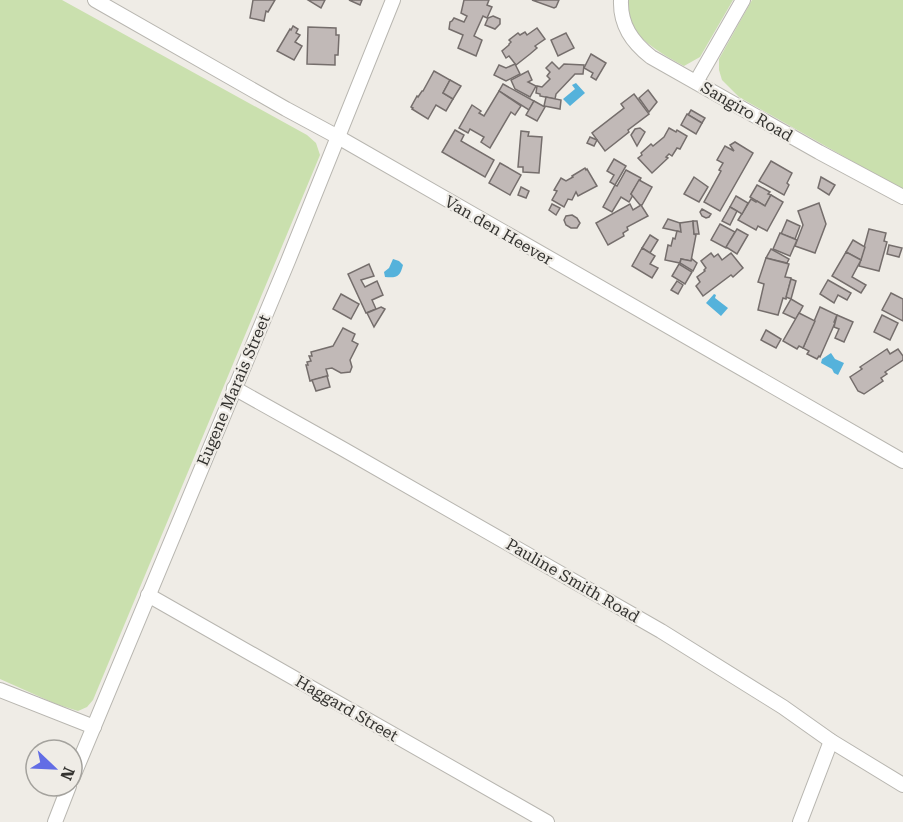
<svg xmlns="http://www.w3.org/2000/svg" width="903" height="822" font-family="'Roboto Serif',serif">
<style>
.green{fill:#cae0ae}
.water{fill:#55b2db}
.building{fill:#c1b9b7;stroke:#756e6c;stroke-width:1.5}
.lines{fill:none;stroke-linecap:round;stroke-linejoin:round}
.street-casing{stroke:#b8b6b0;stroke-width:16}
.street{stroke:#fff;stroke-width:14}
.labels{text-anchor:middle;stroke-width:4.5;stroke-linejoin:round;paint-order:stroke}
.street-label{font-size:16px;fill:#343330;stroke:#efece6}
</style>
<rect width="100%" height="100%" fill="#efece6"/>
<!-- green -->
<g class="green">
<path d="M0,0H62L307,135L316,143L320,155L93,700L87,707L78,711L56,704L0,679Z"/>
<path d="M627,0H733L700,57L684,66C667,57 635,39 629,20C627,14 627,6 627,0Z"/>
<path d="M752,0H903V190L739,97L722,80L719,70V59Z"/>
</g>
<!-- water -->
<g class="water">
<path d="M576,83L585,93L570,106L563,99L575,89L572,85Z"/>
<path d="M393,259L399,261L403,265C400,277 397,278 385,277L384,272L389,268Z"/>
<path d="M714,294L716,295L715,298L728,308L721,316L706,303Z"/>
<path d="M831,353L835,359L844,363L838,375L834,373L832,369L821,363L822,359Z"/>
</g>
<!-- building -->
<g class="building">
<path d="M253,0H275L268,12L266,11L264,21L250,18Z"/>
<path d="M308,0H325L321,8Z"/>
<path d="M349,0H362L360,5Z"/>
<path d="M464,0H489L487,5L492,7L487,18L483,16L474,36L482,40L476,56L458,48L463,35L449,29L450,22L452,21L454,18L464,22L467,16L461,13Z"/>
<path d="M532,0H559L556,7L554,8Z"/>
<path d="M493,16L500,19V24L495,29L485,25L488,18Z"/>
<path d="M293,26L298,29L296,33L300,35L295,42L302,46L294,60L277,51L290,29L291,30Z"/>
<path d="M308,27L336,28V35H339L338,55H335V65L307,64Z"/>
<path d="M537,28L545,39L535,46L537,48L530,54L516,65L509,56L506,58L502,51L509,45V44L511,42L509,40L518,33L520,35L525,32L527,35Z"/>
<path d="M566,33L574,48L558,56L551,40Z"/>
<path d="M591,54L606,63L596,80L591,77L593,73L584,68Z"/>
<path d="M552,62L559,69L564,64L584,65L583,74H575L556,94L555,99L540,96V94L536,93L537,86L542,87L550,79L547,76L550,72L546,68Z"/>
<path d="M515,64L520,74L506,81L494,75L499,65L506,68Z"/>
<path d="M434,71L450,80L443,93L453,99L446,111L436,105L428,119L412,109L413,108L411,107L417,96L418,97L422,91H423Z"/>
<path d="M528,71L532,80L528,82L536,86L530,97L515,89L511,80Z"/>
<path d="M450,80L461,86L453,99L443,93Z"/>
<path d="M503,84L534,101L529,110L499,91Z"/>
<path d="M648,90L657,102L649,112L639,98Z"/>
<path d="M499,91L521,106L515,115L511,112L490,148L481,142L484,137L470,129L468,133L459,128L472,105L481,111L479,113L484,116Z"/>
<path d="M634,94L649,114L628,130L629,132L605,151L592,133L624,108L621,104Z"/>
<path d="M546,97L561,100L560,109L544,106Z"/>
<path d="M534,101L545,107L537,121L526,115Z"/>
<path d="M691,110L705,118L702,123L688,115Z"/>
<path d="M687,114L702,123L696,134L681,125Z"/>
<path d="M640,128L645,132L637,146L631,135L635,129Z"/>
<path d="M669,128L676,132L677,130L687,136L680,149L677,148L672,156L669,154L666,157L668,158L652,173L638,158L642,155L641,153L651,144L653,146L664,137Z"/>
<path d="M455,130L464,135L461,141L494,160L485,177L442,152Z"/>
<path d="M521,131L529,132L528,136L542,137L539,173L523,172V167H518Z"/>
<path d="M590,137L597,140L594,146L587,143Z"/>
<path d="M735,142L753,153L720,211L704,202L721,171L719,170L723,163L717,160L725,146L734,151L730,145Z"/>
<path d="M614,159L626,166L615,185L610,182L614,175L607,171Z"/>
<path d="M771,161L792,173L787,183L789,185L784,195L759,181Z"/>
<path d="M500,163L521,175L510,195L489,183Z"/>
<path d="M585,168L586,170L587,169L597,186L578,196L576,192L572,200L568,199L564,207L552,200L557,191L554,190L561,178L566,181L573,177L572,176Z"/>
<path d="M626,170L641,178L631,194L633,195L629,202L621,197L612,212L603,207L615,185L617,186Z"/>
<path d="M694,177L708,187L699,202L684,194Z"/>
<path d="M821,177L835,185L829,195L818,188Z"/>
<path d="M639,180L652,187L642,205H640L631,194Z"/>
<path d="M757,185L770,192L768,194L771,195L765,206L750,197Z"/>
<path d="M521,187L529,191L526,198L518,195Z"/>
<path d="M771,195L783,202L767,231L758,226L756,230L738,220L751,199L756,202L757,201L765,206Z"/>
<path d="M736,196L748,203L742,214L730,207Z"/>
<path d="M819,203L826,224L815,253L795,246L803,225L798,211Z"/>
<path d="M552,204L560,208L556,215L549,210Z"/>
<path d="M630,204L633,210L641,205L648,216L627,227L628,230L623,233L624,236L608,245L596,223Z"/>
<path d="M730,207L737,211L730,225L722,221Z"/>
<path d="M702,209L711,214L709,217L706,218L702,216L700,212Z"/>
<path d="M572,215L577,218L580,223L577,228H571L566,225L564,220L566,216Z"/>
<path d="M668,219L680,223L681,232L663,228Z"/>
<path d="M787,220L800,226L795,239L781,234Z"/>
<path d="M693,221L694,234L696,235L691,261L681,259L680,263L665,260L668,245L671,246L673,238L675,239L677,231L681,232L680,223Z"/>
<path d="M693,221H697L699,234H694Z"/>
<path d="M720,224L735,232L726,248L711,240Z"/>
<path d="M737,229L748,235L737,254L726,247Z"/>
<path d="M869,229L886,233L884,241L887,242L879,271L859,266Z"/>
<path d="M780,233L797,240L790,256L773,249Z"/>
<path d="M650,235L658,240L650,253L642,248Z"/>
<path d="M853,240L865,247L861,260L846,252Z"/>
<path d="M889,245L902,248L899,257L887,254Z"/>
<path d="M642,248L655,256L650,264L658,268L652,278L632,266Z"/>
<path d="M771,249L789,259L787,263L766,258Z"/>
<path d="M846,252L861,260L852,277L866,285L861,293L832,276Z"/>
<path d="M711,253L714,257L718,254L722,260L731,253L743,268L733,277L731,275L703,296L696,286L700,282L697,277L705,271L704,270L706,268L701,261Z"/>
<path d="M766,258L789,264L785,277L791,278V279L786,299L783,298L778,315L758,310L764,284L758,282Z"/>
<path d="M681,259L691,261L692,259L697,263L693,271L680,263Z"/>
<path d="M369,264L374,276L361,280L365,287L377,281L383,295L372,300L376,309L366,313L348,274Z"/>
<path d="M679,264L692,272L685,284L672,276Z"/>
<path d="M791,279L796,281L791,299L786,297Z"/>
<path d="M828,280L851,293L847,300L838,295L834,303L820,294Z"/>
<path d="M677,281L683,285L678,294L671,290Z"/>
<path d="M891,293L903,299V321L882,310Z"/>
<path d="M341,294L359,304L351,319L333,309Z"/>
<path d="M791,299L803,306L796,319L783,313Z"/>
<path d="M381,307L385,309L374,327L367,313Z"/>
<path d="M820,307L837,315L834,322L835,323L820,357L819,356L817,359L807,354L809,351L803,348Z"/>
<path d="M799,313L815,321L803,348L799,346L797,349L783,341Z"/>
<path d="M837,315L853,322L844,342L835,338L839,329L834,327Z"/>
<path d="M882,315L898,323L890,340L874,332Z"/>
<path d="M343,328L355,334L352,341L358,344L350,360L352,367L350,372L341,373L332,368L326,369L328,376L310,381L306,365H308L307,362L311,361L309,356H312L311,352L333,346Z"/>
<path d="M766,330L781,339L776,348L761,340Z"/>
<path d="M887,349L890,354L898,349L903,356V360L885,372L887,374L881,378L883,381L864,394L858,391L850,377L862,369L860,367Z"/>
<path d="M327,376L330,387L316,391L312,380Z"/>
</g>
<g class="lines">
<defs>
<g id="street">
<path d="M95,0L286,109L338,137L903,461"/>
<path d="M621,0C620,25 632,42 651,57L819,152L903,197"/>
<path d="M696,82L743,0"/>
<path d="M234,388L343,449L661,631L783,707L831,741L903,785"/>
<path d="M148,595L547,822"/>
<path d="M0,690L94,727"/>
<path d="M72,779L288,261L393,0"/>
<path d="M55,822L69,786"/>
<path d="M800,822L831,741"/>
</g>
</defs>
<!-- street casing -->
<use href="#street" class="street-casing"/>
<!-- street -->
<use href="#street" class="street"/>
</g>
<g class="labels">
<!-- street labels -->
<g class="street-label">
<text transform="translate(747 111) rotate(30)" y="6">Sangiro Road</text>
<text transform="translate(499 230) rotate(30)" y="6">Van den Heever</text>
<text transform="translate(233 390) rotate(-67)" y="6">Eugene Marais Street</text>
<text transform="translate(573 580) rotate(30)" y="6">Pauline Smith Road</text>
<text transform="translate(347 708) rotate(30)" y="6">Haggard Street</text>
</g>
</g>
<!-- north arrow -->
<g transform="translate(54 768) rotate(113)"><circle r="28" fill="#efece6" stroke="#a4a29d" stroke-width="1.5"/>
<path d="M0-4.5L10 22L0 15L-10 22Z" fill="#626de5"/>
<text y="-9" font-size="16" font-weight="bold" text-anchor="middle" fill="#343330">N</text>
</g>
</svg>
